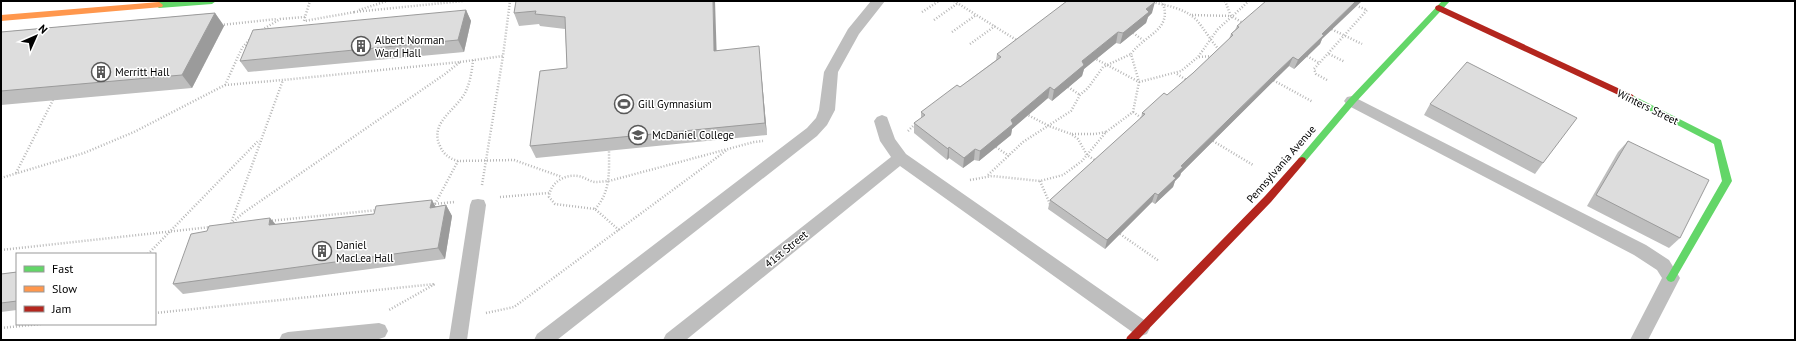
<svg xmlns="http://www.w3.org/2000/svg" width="1796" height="341" font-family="'PT Sans',sans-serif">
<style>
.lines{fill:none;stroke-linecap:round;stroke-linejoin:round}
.path{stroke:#b8b8b8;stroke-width:2.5;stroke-dasharray:1 2;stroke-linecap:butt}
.lane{fill:#bebebe;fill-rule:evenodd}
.fast{fill:#63d668;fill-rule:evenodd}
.slow{fill:#ff974d;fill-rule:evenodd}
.jam{fill:#b3261e;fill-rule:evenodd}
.wall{fill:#bebebe}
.shaded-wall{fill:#9b9b9b}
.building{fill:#ddd;stroke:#9b9b9b}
.labels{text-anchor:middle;stroke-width:3;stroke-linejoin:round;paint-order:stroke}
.poi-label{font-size:11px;fill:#000;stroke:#fff;text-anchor:start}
.street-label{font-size:11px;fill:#000;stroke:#fff}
</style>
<rect width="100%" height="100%" fill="#fff"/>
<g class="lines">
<!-- path -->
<g class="path">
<path d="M954,1L1018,41"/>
<path d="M1147,1C1164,5 1188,8 1199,23C1206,32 1212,42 1220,51"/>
<path d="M1225,1L1231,16L1243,23"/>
<path d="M359,10L387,1"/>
<path d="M354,12L463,1"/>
<path d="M922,12L939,1"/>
<path d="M1192,15L1231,16"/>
<path d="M305,17L304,21L355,12"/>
<path d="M934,20L958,3"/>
<path d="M221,25L277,19"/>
<path d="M1329,28L1362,44"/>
<path d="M262,30L280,19L305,17L310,1"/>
<path d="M952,32L976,15"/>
<path d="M1133,33L1143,40"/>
<path d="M970,44L995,26"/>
<path d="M1329,54L1345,62"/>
<path d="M1307,56L1319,63"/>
<path d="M1199,57L1214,56"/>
<path d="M1094,58L1139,82L1181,71L1198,57L1218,29L1249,1"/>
<path d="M473,60C472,71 470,83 465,93C455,111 429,123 440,146C443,154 450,159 458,161L514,160L562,177"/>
<path d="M460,62L503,56L510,1"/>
<path d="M1177,74L1188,81"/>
<path d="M1271,79L1313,102"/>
<path d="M1327,80L1316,74L1314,69L1367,10L1357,6"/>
<path d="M225,85L283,80L231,223"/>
<path d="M1068,87L1080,95"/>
<path d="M1133,112L1143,119"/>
<path d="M1026,114L1049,126L1071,134L1078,139L1087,155L1096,161"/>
<path d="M908,131L917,122"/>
<path d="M1072,134H1095L1106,132"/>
<path d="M1213,141L1253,165"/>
<path d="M996,147L1009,156"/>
<path d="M16,173L53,100"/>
<path d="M988,175L1023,142L1071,111L1080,95L1088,88L1103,67L1131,54"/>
<path d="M1,178L84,153L134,132L225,85L242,48L250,39"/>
<path d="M970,180L992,176L1040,181L1063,175L1082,161L1106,132L1133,112L1139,82L1131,54C1145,34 1174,30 1162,1"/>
<path d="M1040,181L1050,204"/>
<path d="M482,185L503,56"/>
<path d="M500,197L549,193"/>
<path d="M432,204L455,202"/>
<path d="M435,204L458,161"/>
<path d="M595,209C611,192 609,171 609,149"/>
<path d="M269,221L378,210"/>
<path d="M231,224L243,213L445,74L460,62L283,80"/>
<path d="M619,230L595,209L555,204L549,197C550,183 564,174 578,176C585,177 590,182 596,182C600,182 605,181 609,181L754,142L763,141"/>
<path d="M1120,234L1159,261"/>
<path d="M1,250L211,227"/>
<path d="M148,254L259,140"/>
<path d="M155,313L435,284L389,310"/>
<path d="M486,313L514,307L727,150"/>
<path d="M1,328L41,324"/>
</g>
<!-- lane -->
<g class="lane">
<path d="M871,1H885L859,34L838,72L835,110L827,125L817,136L557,340H534L537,334L807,128L816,118L819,110L824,72L848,29Z"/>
<path d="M1352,96L1646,245L1669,260L1680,278L1648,340H1630L1662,278L1657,270L1634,255L1347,105L1344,101L1347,97Z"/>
<path d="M882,115L887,117L895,139L906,154L1147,322L1150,328L1147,334L1141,336L1135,334L900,166L686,340H663L666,334L891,157L880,141L874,121L877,117Z"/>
<path d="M478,199L484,200L486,205L467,340H449L470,205L472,200Z"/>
<path d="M379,323L385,325L388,331L385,337L379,339L279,340L282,334L288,332Z"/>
</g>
<!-- fast -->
<g class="fast">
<path d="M178,1H216L212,4L159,8L155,5L159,2Z"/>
<path d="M1442,1H1450L1355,103L1305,162H1299L1298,160L1299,158L1349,99Z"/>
<path d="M1630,94L1721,140L1732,181L1674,281L1671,282L1668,281L1666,278L1668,275L1722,181L1714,144L1627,99L1626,97Z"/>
</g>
<!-- slow -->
<path class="slow" d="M159,2L163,5L162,7L1,21V15Z"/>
<!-- jam -->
<g class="jam">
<path d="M1439,5L1633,95L1634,97L1630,100L1627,99L1436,10L1435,8L1436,6Z"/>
<path d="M1302,157L1305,158L1306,160L1305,162L1271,202L1138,340H1126L1127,337L1265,196L1299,158Z"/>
</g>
</g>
<!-- wall -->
<g class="wall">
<path d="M516,1L716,50L760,59L767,135L536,158L530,146L567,68L565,29L540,26L539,24L519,26L514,13Z"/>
<path d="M466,10L471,21L464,52L248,72L240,61Z"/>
<path d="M215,13L224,26L192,88L1,105V32Z"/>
<path d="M1152,13L1148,17L1146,23L1120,44L1116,43L1084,69L1082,76L1052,101L1048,98L1012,129L1011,135L979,161L974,160L963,168L949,158L947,160L914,133V123L921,118V112L960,87L996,60L997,54Z"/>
<path d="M1237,26L1322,39L1320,44L1294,69L1289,66L1270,84L1181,173L1180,176L1175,181L1173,187L1155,204L1152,202L1105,249L1048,209L1050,200L1141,118L1142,113L1167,95L1193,73L1229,39L1231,34L1235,30Z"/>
<path d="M1430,104L1543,163L1535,174L1424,115Z"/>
<path d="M1628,141L1680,238L1669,248L1587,206L1618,152Z"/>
<path d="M446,205L452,216L445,259L183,294L173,284L207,231L374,214Z"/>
<path d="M17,272V310L1,312V274Z"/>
</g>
<!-- shaded-wall -->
<g class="shaded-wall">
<path d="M713,1H715L717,63L714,51Z"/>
<path d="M1356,1H1362L1322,39L1320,44L1294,69L1298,60L1322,34Z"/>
<path d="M1155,2L1152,13L1148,17L1146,23L1120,44L1123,33L1146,9Z"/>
<path d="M466,10L471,21L464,52L458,40Z"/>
<path d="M215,13L224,26L192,88L182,75Z"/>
<path d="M1118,32L1116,43L1084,69L1082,76L1052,101L1054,90L1082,61Z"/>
<path d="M759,46L760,59L767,135L765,123Z"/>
<path d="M1293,57L1289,66L1181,173L1180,176L1175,181L1173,187L1155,204L1158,195L1181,166Z"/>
<path d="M1050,87L1048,98L1012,129L1011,135L979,161L980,151L1011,120Z"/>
<path d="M949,147V158L947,160L948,149Z"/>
<path d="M975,149L974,160L963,168L964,158Z"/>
<path d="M1155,193L1152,202L1105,249L1107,240Z"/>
<path d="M432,200L438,211L430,208Z"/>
<path d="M446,205L452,216L445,259L438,248Z"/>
<path d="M270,218L279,228L269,225Z"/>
</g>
<!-- building -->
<g class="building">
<path d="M516,1H713L714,51L759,46L765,123L530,146L540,71L567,68L565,17L535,14L536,11L514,13Z"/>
<path d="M1067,1H1153L1155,2L1146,9L1149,12L1123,33L1118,32L1082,61L1084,65L1054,90L1050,87L1011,120L1013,124L980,151L975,149L964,158L949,147L948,149L914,123L925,115L921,112L957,85L960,87L1001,57L997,54Z"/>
<path d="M1266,1H1356L1322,34L1324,35L1298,60L1293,57L1274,75L1181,166L1183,167L1173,176L1176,178L1158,195L1155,193L1107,240L1050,200L1145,114L1142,113L1164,93L1167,95L1193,73L1233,35L1231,34L1239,27L1237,26Z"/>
<path d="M466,10L458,40L240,61L253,30Z"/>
<path d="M215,13L182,75L1,91V32Z"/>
<path d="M1467,62L1577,118L1543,163L1430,104Z"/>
<path d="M1628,141L1709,180L1680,238L1596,195Z"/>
<path d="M432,200L430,208L446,205L438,248L173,284L191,234L207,231L209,226L270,218L269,225L374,214L376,206Z"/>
<path d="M17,272V301L1,303V274Z"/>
</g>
<!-- icons -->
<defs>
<symbol id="building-ring" viewBox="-11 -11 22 22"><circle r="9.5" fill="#fff" stroke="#595959" stroke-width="1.5"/><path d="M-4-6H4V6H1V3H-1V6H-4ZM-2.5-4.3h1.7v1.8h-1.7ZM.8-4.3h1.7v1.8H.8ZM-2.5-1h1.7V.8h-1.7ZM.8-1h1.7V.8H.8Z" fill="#595959"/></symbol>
<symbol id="stadium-ring" viewBox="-11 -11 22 22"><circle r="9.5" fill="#fff" stroke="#595959" stroke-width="1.5"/><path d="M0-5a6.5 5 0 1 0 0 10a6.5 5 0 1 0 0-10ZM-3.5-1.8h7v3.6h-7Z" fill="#595959"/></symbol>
<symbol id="university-ring" viewBox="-11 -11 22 22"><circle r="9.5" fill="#fff" stroke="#595959" stroke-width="1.5"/><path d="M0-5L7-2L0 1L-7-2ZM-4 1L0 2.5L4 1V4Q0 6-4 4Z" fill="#595959"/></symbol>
</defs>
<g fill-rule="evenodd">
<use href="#building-ring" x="350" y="35" width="22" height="22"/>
<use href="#building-ring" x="90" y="61" width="22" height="22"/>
<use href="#stadium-ring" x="613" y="93" width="22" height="22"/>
<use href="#university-ring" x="627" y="124" width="22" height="22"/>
<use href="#building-ring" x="311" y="240" width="22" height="22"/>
</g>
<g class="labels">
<!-- poi labels -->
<g class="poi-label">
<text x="375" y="44">Albert Norman<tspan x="375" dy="13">Ward Hall</tspan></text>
<text x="115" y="76">Merritt Hall</text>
<text x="638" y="108">Gill Gymnasium</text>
<text x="652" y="139">McDaniel College</text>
<text x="336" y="249">Daniel<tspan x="336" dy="13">MacLea Hall</tspan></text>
</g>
<!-- street labels -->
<g class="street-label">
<text transform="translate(1648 107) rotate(26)" y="4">Winters Street</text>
<text transform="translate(1281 164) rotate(-49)" y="4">Pennsylvania Avenue</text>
<text transform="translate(786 249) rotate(-39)" y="4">41st Street</text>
</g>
</g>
<!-- border -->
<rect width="1796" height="341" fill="none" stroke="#000000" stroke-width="4"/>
<!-- legend -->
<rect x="16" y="253" width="140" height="72" fill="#ffffff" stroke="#999999"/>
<rect x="24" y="266" width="20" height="6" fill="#63d668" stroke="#999999"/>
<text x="52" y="273" font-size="12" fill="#000000">Fast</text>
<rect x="24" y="286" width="20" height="6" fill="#ff974d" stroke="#999999"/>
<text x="52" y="293" font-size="12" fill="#000000">Slow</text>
<rect x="24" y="306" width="20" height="6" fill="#b3261e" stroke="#999999"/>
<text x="52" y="313" font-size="12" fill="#000000">Jam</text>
<!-- north arrow -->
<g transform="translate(36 36) rotate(45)" stroke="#ffffff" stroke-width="3" paint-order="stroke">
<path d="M0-3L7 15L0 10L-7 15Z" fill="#000000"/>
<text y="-6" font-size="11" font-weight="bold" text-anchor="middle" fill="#000000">N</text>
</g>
</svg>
